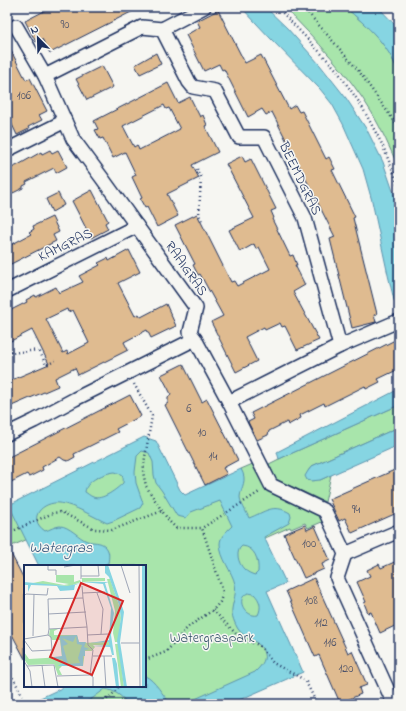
<svg xmlns="http://www.w3.org/2000/svg" width="406" height="711" font-family="'Indie Flower',sans-serif">
<style>
.green{fill:#a8e5ab;stroke:#628a84}
.water{fill:#86d5e2;stroke:#5b93ad;fill-rule:evenodd}
.building{fill:#dfbb90;stroke:#1b2f5e;fill-rule:evenodd}
.lines{fill:none;stroke-linecap:round;stroke-linejoin:round}
.street-casing{stroke:#1b2f5e;stroke-width:16}
.path{stroke:#1b2f5e;stroke-width:2.5;stroke-dasharray:1 3;stroke-linecap:butt}
.street{stroke:#f6f6f2;stroke-width:13}
.labels{text-anchor:middle;stroke-width:3;stroke-linejoin:round;paint-order:stroke}
.number-label{font-size:12px;fill:#4c526a}
.street-label{font-size:14px;fill:#1b2f5e;stroke:#f6f6f2}
.park-label{font-size:14px;fill:#3e5c71;stroke:#f6f6f2}
.water-label{font-size:15px;font-style:italic;fill:#36587f;stroke:#f6f6f2}
.inset-road{fill:none;stroke:#9ea6b7;stroke-width:1}
.view{fill:#d62828;fill-opacity:0.15;stroke:#d62828;stroke-width:2}
.inset-edge{fill:none;stroke:#1b2f5e;stroke-width:2}
</style>
<rect width="100%" height="100%" fill="#f6f6f2"/>
<filter id="ink" filterUnits="userSpaceOnUse"><feTurbulence type="fractalNoise" baseFrequency=".025" numOctaves="2"/><feDisplacementMap in="SourceGraphic" scale="8" xChannelSelector="R" yChannelSelector="G"/><feConvolveMatrix kernelMatrix="1 2 1 2 8 2 1 2 1" color-interpolation-filters="sRGB"/></filter>
<g filter="url(#ink)">
<!-- green -->
<g class="green">
<path d="M284,7H345L369,28L378,38L389,52L399,73V168C390,149 382,130 372,113C348,73 316,40 284,7Z"/>
<path d="M399,405V427L312,466L308,471L320,480L331,475L325,502L293,487L277,482L269,464L279,459Z"/>
<path d="M148,439L183,498L242,470L241,469L255,463L279,494L321,513L324,521L308,528L305,523L291,529L290,527L263,539L266,590L300,671L226,704H30L69,686H145V566H41L28,539L7,548V504L12,505Z"/>
</g>
<!-- water -->
<g class="water">
<path d="M241,7H265L287,28L320,65L346,98L367,130L383,162L393,191L399,212V311L394,300L388,275L372,201L363,169L343,124L332,104L320,89L271,39Z"/>
<path d="M345,7H378L399,29V73C387,43 369,28 345,7Z"/>
<path d="M399,389V405L279,459L277,452Z"/>
<path d="M399,427V445L320,480L311,481L307,480L305,476L308,471L312,466Z"/>
<path d="M144,437L156,441L180,490L185,495L241,469C248,481 241,486 240,497C240,502 247,513 249,518C265,512 273,503 290,513L291,517L289,523L264,537L286,583L267,591L303,672L230,704H184L255,672C260,667 266,661 264,654C262,640 244,639 238,629C235,624 231,615 232,609C233,601 237,592 235,584C232,571 220,558 220,544C220,536 227,531 232,526L220,501L191,512L186,518L177,516L162,491L156,483L154,475L153,462L149,453L142,451L137,456L135,472L136,483L143,503L140,508L113,521L107,523C94,517 74,505 60,503C43,501 26,518 45,531C49,530 56,526 60,526C69,526 79,538 87,541C93,543 100,541 105,546C110,551 109,557 108,563L101,566H39C29,546 19,526 9,505ZM115,472C122,474 124,476 123,483C117,489 102,501 93,497C90,496 87,493 85,492C86,480 105,473 115,472ZM242,546C255,547 259,560 258,572L255,575C251,574 247,572 244,569C238,563 235,551 242,546ZM248,593L254,594C260,600 262,607 258,615C246,618 234,599 248,593Z"/>
<path d="M145,676C155,680 163,696 171,704H128C123,697 114,690 105,689L93,698L82,704H38L36,700L66,686H145Z"/>
</g>
<!-- building -->
<g class="building">
<path d="M52,7H141L50,53L42,39L36,42L25,21Z"/>
<path d="M218,10L245,63L261,55L289,109L295,105L299,112L302,111L326,159L329,157L335,169L332,170L355,217L353,218L377,314L374,315L376,322L352,328L330,239L335,237L272,112L266,115L262,109L248,117L224,69L222,70L219,64L204,71L186,35L200,27L197,21Z"/>
<path d="M7,43L26,80L30,78L47,111L39,115L42,120L28,127L29,129L17,135L7,114Z"/>
<path d="M156,53L161,64L140,74L135,65Z"/>
<path d="M102,66L113,87L87,100L76,79Z"/>
<path d="M168,83L178,103L190,97L200,117L203,115L207,125L205,126L218,152L192,165L199,178L167,194L178,216L157,227L147,207L145,208L140,199L142,198L132,177L136,175L125,152L113,158L103,138L100,139L95,130L98,129L94,121ZM164,105L166,109L169,108L180,129L139,150L137,145L134,147L123,126Z"/>
<path d="M50,150L52,153L58,150L67,167L56,173L54,168L26,182L27,184L23,186V188L7,196V170L18,165L41,152L42,154Z"/>
<path d="M242,156L245,162L251,159L276,209L271,211L274,218L272,219L290,256L293,255L297,265H295L305,285L293,292L319,340L297,350L285,326L282,327L280,323L265,330L264,327L245,337L257,361L236,372L211,322L223,316L200,274L198,275L193,265L195,264L175,225L197,214L231,282L234,281L237,286L270,269L259,247L256,249L254,244L240,252L229,230L254,218L226,164Z"/>
<path d="M92,190L108,221L105,223L108,229L91,238L72,201Z"/>
<path d="M58,193L64,205L52,212L46,199Z"/>
<path d="M52,217L59,232L53,235L56,241L7,266V247L31,234L29,232L34,229L33,226Z"/>
<path d="M129,250L140,272L118,283L135,316L139,314L141,317L166,304L176,326L151,338L147,330L124,342L128,350L78,375L75,368L55,378L58,386L7,408V382L49,364L32,330L7,343V312L27,302L26,300L35,295L36,297L56,287L59,293L83,282L79,276L100,265L98,263L108,258L109,261ZM67,309L68,312L73,310L89,343L68,354L67,351L63,353L46,319Z"/>
<path d="M399,338V369L378,379L380,382L366,389L365,386L325,406L324,403L300,415L301,418L288,425L287,422L269,431L268,435L257,440L248,422L254,419L251,413Z"/>
<path d="M183,364L202,402L207,399L238,460L223,468L227,474L205,485L165,405L168,403V398L171,394L161,375Z"/>
<path d="M130,395L141,416L116,429L118,432L74,454L75,457L68,461L64,460L60,457L42,467L43,470L29,477L27,474L7,484V458Z"/>
<path d="M399,468V512L352,533L345,518L339,521L329,499Z"/>
<path d="M305,525L307,530L315,526L330,560L322,564L324,569L304,578L284,534Z"/>
<path d="M7,546L25,581V659L7,625Z"/>
<path d="M399,560V624L380,633L371,612L368,613L364,603L366,602L357,582L370,576L367,570L379,564L381,568Z"/>
<path d="M314,578L348,653L352,651L367,685L359,688L361,694L340,703L319,655L315,657L286,591Z"/>
</g>
<g class="lines">
<defs>
<g id="street">
<path d="M16,26L45,76L65,121"/>
<path d="M162,29L189,82L193,87L215,91L239,137H264L305,218L340,346"/>
<path d="M45,76L142,27L162,29L204,7"/>
<path d="M7,150L65,121L73,139L102,178L196,308L190,332L195,339L75,399L34,421L7,434"/>
<path d="M7,291L137,226"/>
<path d="M195,339L229,402L271,485L325,511L345,554L337,578L394,704"/>
<path d="M229,402L340,346L396,322"/>
<path d="M345,554L399,531"/>
</g>
</defs>
<!-- street casing -->
<use href="#street" class="street-casing"/>
<!-- path -->
<g class="path">
<path d="M277,7L336,69L361,105L382,144L395,176L399,190"/>
<path d="M303,7L358,70L399,128"/>
<path d="M197,169L201,177L199,215L202,221"/>
<path d="M7,344L11,353L39,350L46,365L55,361"/>
<path d="M134,384L152,416L145,457L143,472L146,486L162,511"/>
<path d="M7,531L15,530L53,513L61,512L95,529L112,530L162,511L170,522L176,528H202L261,491"/>
<path d="M213,610L241,639L256,644L261,647L273,663L301,678L306,682L317,704"/>
<path d="M145,660L166,652L188,627L213,610L220,602L223,592L202,528"/>
<path d="M7,667L27,704"/>
<path d="M100,704C108,699 114,694 119,686"/>
</g>
<!-- street -->
<use href="#street" class="street"/>
</g>
</g>
<g class="labels">
<!-- number labels -->
<g class="number-label">
<text x="65" y="28">90</text>
<text x="24" y="99">106</text>
<text x="189" y="412">6</text>
<text x="202" y="436">10</text>
<text x="213" y="460">14</text>
<text x="356" y="513">94</text>
<text x="309" y="547">100</text>
<text x="311" y="604">108</text>
<text x="321" y="626">112</text>
<text x="330" y="646">116</text>
<text x="346" y="672">120</text>
</g>
<!-- street labels -->
<g class="street-label">
<text transform="translate(301 178) rotate(64)" y="5">BEEMDGRAS</text>
<text transform="translate(65 244) rotate(-26)" y="5">KAMGRAS</text>
<text transform="translate(187 268) rotate(55)" y="5">RAAIGRAS</text>
</g>
<!-- park labels -->
<g class="park-label">
<text x="212" y="642">Watergraspark</text>
</g>
<!-- water labels -->
<g class="water-label">
<text x="61" y="552">Watergras</text>
</g>
</g>
<!-- overview -->
<g transform="translate(24 565)">
<rect width="122" height="122" fill="#f6f6f2"/>
<path d="M32,10H50V17L56,15L57,17L46,21L4,19L19,16L40,20L45,19L32,17ZM58,13H81V16L58,17ZM83,14H86L95,40L97,53L94,77H91L89,68L91,46ZM26,64H34L30,66V70H53L55,78L85,77V80H69L71,82L68,86H61L59,101H38L35,104L38,110H34L30,99L4,100L0,94V87L5,94L38,92L36,75H28L25,70ZM91,79H94L96,89L100,122H97Z" fill="#a8e5ab"/>
<path d="M81,0H84L100,47L96,77L103,122H100L93,76L97,53L95,40L85,12L81,8ZM118,0H122V122H118ZM0,17L43,21L57,18L51,20L50,25L36,26L33,21L7,20L4,27V20H0ZM58,17H85L81,18L90,48L87,70L90,90H88L86,82L68,81L85,80V77L66,78L85,75L87,43L79,19ZM53,70L55,77H62L60,82L65,84L61,85V91H59V101H34L40,97L38,94L30,95V92L38,91L36,71ZM52,71L53,79L58,80L54,93L56,98L44,99L39,81L44,79L38,73L49,77ZM88,93H91L93,99L95,122H92Z" fill="#86d5e2" fill-rule="evenodd"/>
<path class="inset-road" d="M24,0V5H32V10M57,0V14M97,0L106,28M115,0L116,122M40,2L52,0M57,11H75L74,0M58,21L59,33M59,28L81,27M73,28L79,44L77,69M0,31L2,29L23,30L24,23M24,49L62,47M63,62L64,80L69,85L66,110M63,70L84,69M9,71L10,29M0,74L24,70L25,64L63,62L59,33L24,34L25,64M0,75L8,86L28,85L27,72L24,70M97,78H115M69,91H88M80,91L82,122M0,96L6,106L8,122M18,100L21,122M3,101L30,100L34,122M33,111L66,110L69,112V122"/>
<path class="view" d="M57,18L99,36L68,110L26,92Z"/>
<rect width="122" height="122" class="inset-edge"/>
</g>
<!-- margin -->
<rect width="406" height="711" fill="none" stroke="#f6f6f2" stroke-width="24"/>
<rect x="12" y="12" width="382" height="687" fill="none" stroke="#1b2f5e" stroke-width="1.5" filter="url(#ink)"/>
<!-- north arrow -->
<g transform="translate(38 38) rotate(337)" stroke="#f6f6f2" stroke-width="3" paint-order="stroke">
<path d="M0-3L7 15L0 10L-7 15Z" fill="#1b2f5e"/>
<text y="-6" font-size="11" font-weight="bold" text-anchor="middle" fill="#1b2f5e">N</text>
</g>
</svg>
